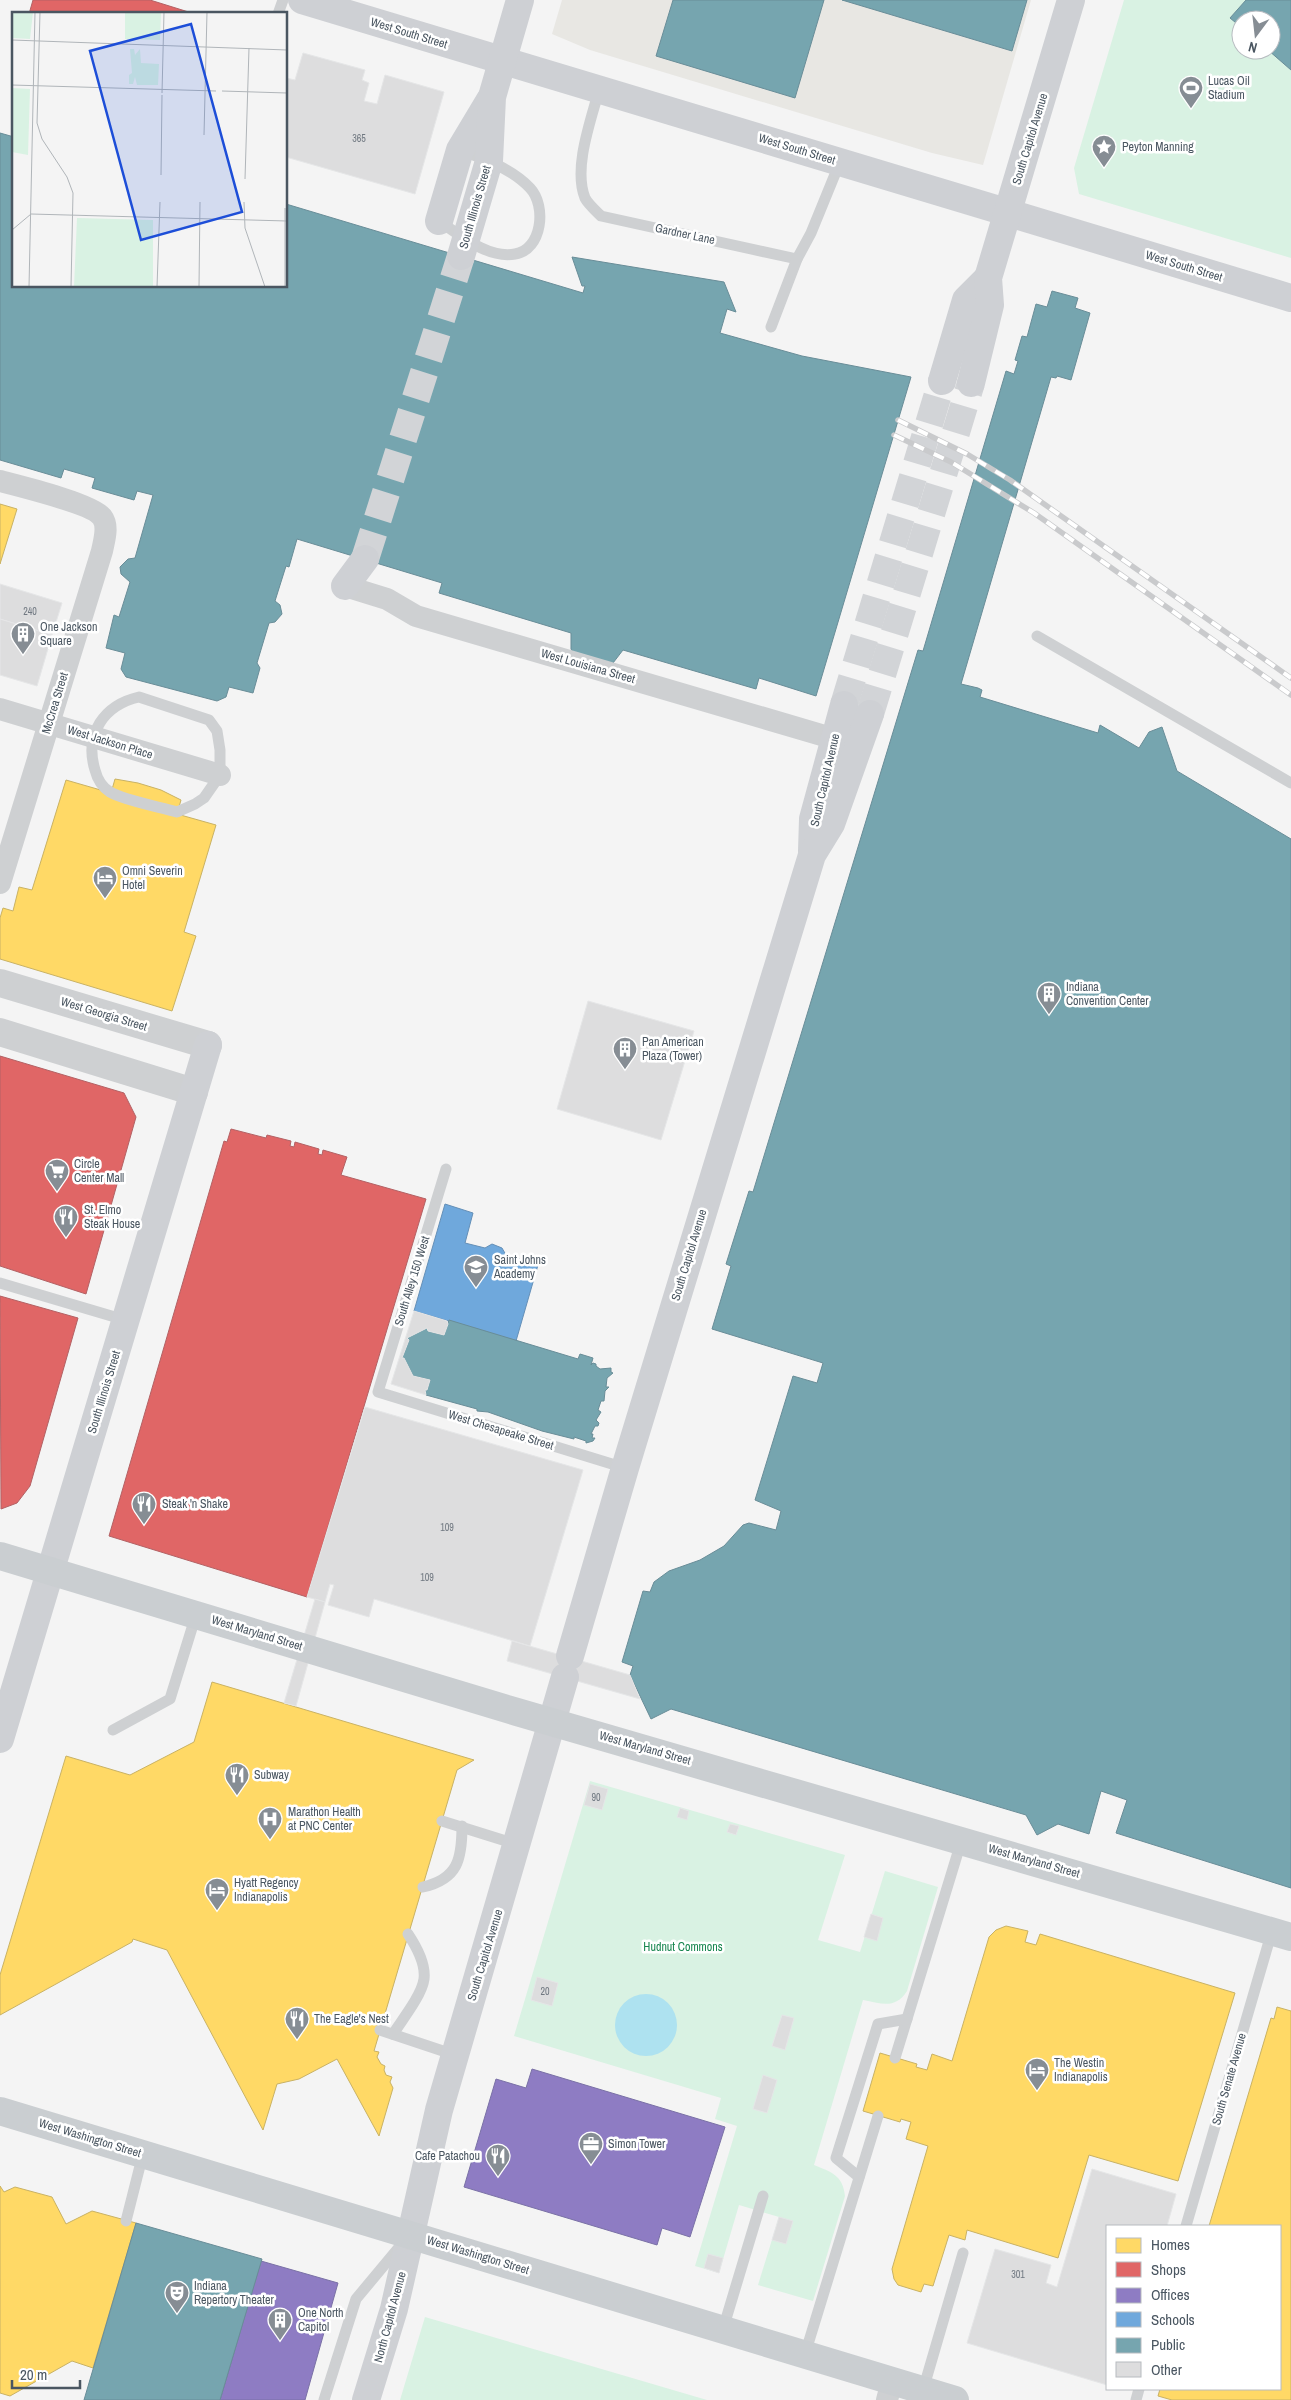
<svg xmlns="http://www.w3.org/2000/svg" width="1291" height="2400" font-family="'Archivo Narrow',sans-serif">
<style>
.commercial{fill:#e8e7e3}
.green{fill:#d9f2e3;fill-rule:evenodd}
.water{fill:#aee2f0}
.homes{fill:#ffd966;stroke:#c9b264}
.shops{fill:#e06666;stroke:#b36164}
.offices{fill:#8e7cc3;stroke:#7a71a6}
.schools{fill:#6fa8dc;stroke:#648fb7}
.public{fill:#76a5af;stroke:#698d98}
.building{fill:#ddddde;stroke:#e5e6e7}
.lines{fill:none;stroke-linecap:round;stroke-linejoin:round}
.secondary-tunnel{stroke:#d2d4d7;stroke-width:28;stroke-dasharray:28 14;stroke-linecap:butt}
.service{stroke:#ced0d2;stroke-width:11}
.minor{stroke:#ced0d2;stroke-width:22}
.tertiary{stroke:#ced0d2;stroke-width:28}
.secondary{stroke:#ced0d4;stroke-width:28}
.primary{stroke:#caced1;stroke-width:28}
.rail-casing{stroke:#c9cacc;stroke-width:5.5}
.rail{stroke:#fff;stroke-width:4;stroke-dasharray:11;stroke-linecap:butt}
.labels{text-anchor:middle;stroke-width:5;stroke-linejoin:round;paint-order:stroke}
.number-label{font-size:10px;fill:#707881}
.street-label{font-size:12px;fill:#4a5661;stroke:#fff}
.poi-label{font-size:12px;fill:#4a5661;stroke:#fff;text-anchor:start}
.park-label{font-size:12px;fill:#17864f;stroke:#fff}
.inset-road{fill:none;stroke:#b0b5b9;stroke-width:1}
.view{fill:#1d4ed8;fill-opacity:0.15;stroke:#1d4ed8;stroke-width:2.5}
.inset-edge{fill:none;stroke:#4a5661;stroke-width:2.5}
</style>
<rect width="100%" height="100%" fill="#f4f4f4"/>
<!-- commercial -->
<path class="commercial" d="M562,0H1031L983,165L932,153L590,50L552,34Z"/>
<!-- green -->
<g class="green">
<path d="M1124,0H1291V258L1079,194L1074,168ZM1241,20H1271V50H1241Z"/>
<path d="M590,1781L845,1855L818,1940L860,1952L885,1871L938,1887L907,1991C895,2010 881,2003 863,2000L814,2165C831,2172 843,2175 845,2196L813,2301L758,2285L779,2217L739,2205L719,2273L695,2266L737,2126L715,2119L721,2098L514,2036Z"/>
<path d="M425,2317L707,2400H400Z"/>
</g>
<!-- water -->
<circle class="water" cx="646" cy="2025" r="31"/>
<!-- homes -->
<g class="homes">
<path d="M0,504L17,509L0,564Z"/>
<path d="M115,779L138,783L161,790L181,800L177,814L216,825L184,932L196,936L172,1011L0,959V918L3,908L13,911L19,887L32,890L66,780L111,793Z"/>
<path d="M212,1682L474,1760L457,1770L374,2051L379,2052L377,2057L381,2064L385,2066L384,2070L386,2075L392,2077L390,2082L393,2088L379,2136L337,2059L299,2079L277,2084L263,2130L167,1950L133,1939L132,1942L0,2015V1975L66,1756L130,1775L194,1742Z"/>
<path d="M1006,1926L1028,1931L1025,1942L1036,1945L1040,1934L1235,1993L1178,2181L1089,2155L1058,2258L967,2230L965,2240L949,2235L933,2286L924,2284L921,2292L898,2285L894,2279L892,2269L928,2146L906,2139L911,2122L901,2119L900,2122L863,2111L880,2053L917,2064L916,2067L927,2070L932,2054L952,2061L989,1937L996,1930Z"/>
<path d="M1277,2007L1291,2011V2400H1172L1158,2396L1160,2389H1280V2226H1209L1271,2018L1274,2019Z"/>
<path d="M0,2186L4,2192L15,2187L52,2197L66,2224L92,2211L136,2223L93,2368L72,2361L10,2396L0,2393Z"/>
</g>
<!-- shops -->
<g class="shops">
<path d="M33,0H150L195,14H29Z"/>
<path d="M0,1056L124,1093L136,1117L86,1294L0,1266Z"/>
<path d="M231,1129L266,1138L267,1135L291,1141L290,1146L294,1147L295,1142L319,1149L318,1154L322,1155L323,1150L347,1157L341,1175L426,1199L307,1597L109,1536L224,1141L227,1142Z"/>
<path d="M0,1296L78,1318L30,1486L17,1503L1,1509Z"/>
</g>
<!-- offices -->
<g class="offices">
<path d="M532,2069L725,2127L690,2237L662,2228L657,2245L464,2187L496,2079L526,2088Z"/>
<path d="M261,2261L338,2283L305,2400H220Z"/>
</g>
<!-- schools -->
<path class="schools" d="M445,1204L473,1213L465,1243L485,1248L492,1244L502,1248L506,1255L538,1265L516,1341L414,1311Z"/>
<!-- public -->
<g class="public">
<path d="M673,0H824L795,98L656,56Z"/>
<path d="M842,0H1027L1012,51Z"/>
<path d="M1246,0H1291V70L1268,50H1271V20H1241V27L1230,18Z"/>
<path d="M0,133L14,137V286H286V204L583,293L585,286H582L572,257L724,282L736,312L727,309L720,333L802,356L911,377L816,696L759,678L756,689L623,650L613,663L575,656L571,649V633L439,593L442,583L297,539L289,567L286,566L275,601L280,605L282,614L275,622L269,623L257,663L260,668L253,693L229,687L226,697L217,701L126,677L121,669L125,653L106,648L114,615L119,617L130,582L121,574L120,567L128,559L135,558L153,495L137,491L134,500L92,488L95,478L64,469L61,478L0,460Z"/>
<path d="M1052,291L1078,298L1075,308L1090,313L1071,380L1057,376L1056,378L1051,377L961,684L978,688L982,690L980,697L1098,733L1100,725L1139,748L1149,732L1162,727L1177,771L1291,839V1888L1116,1833L1127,1800L1101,1791L1089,1834L1058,1824L1037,1835L1026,1815L671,1709L651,1719L630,1675L633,1666L622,1662L643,1591L650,1592L654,1582L669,1571L700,1560L724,1546L743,1525L749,1523L776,1530L781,1511L755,1500L793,1376L817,1383L823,1363L712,1329L731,1266L726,1264L749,1191L753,1192L918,650L923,651L1006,371L1014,374L1018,361L1015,360L1022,336L1027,337L1036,304L1047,307Z"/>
<path d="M449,1320L578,1359L580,1354L593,1358L591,1365L593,1363L596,1364V1366L600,1369L611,1368V1372L613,1373L607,1378L606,1387H609L605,1391L604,1401H601L598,1410L601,1412L596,1420L599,1423L598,1426H595L591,1434H593L592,1438H595L593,1441L586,1443V1441L574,1437V1439L542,1431L488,1412L477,1411V1409L426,1395L425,1390H427L430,1380L413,1376L404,1358H402L409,1340L407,1338L427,1328L428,1331L444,1335Z"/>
<path d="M136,2223L262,2259L220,2400H84Z"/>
</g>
<!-- building -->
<g class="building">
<path d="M303,53L365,70L362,80L369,83L364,101L377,104L385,75L444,92L415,194L286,157V78L295,80Z"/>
<path d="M0,584L62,603L52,635L0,619Z"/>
<path d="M0,619L52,635L37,686L0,675Z"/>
<path d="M588,1001L694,1031L661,1140L557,1109Z"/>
<path d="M414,1311L447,1321L448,1324L444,1335L428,1331L427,1328L407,1338L409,1340L402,1358H404L413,1376L430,1380L427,1390H425L426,1395L391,1384Z"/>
<path d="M365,1407L583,1470L530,1646L374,1599L369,1617L328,1605L334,1585L330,1584L325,1602L307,1597Z"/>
<path d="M315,1599L325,1602L296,1706L284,1703Z"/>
<path d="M512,1641L630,1675L640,1699L507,1661Z"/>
<path d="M590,1784L608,1789L602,1810L584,1805Z"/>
<path d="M680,1808L689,1811L687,1820L677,1817Z"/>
<path d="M730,1824L739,1826L736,1835L727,1832Z"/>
<path d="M871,1914L883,1918L877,1941L864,1937Z"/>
<path d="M537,1977L558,1983L552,2006L531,2000Z"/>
<path d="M782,2015L794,2018L785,2050L772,2046Z"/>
<path d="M763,2075L777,2080L767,2113L753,2109Z"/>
<path d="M1092,2169L1176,2194L1167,2226H1107V2385L967,2343L995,2249L1051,2265L1046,2283L1057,2287Z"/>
<path d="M779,2217L793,2221L786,2244L772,2240Z"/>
<path d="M708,2254L723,2258L719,2273L704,2268Z"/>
</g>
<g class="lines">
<!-- secondary-tunnel -->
<g class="secondary-tunnel">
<path d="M365,559L461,256"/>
<path d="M844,705L942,381"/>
<path d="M870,714L971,383"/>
</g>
<!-- service -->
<g class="service">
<path d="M278,14L283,0"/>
<path d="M599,90C591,120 573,168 585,198C588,204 596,211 601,216L797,259L811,233L840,162"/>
<path d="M439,221C460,235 488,259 515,254C542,250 547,206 530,188C512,169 485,159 460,150"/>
<path d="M771,327L797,259"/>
<path d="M1037,636L1291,783"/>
<path d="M139,697L209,720L217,731L220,750V775L204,798L195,804L177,812C160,807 123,800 110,792C102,787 97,778 95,770C84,734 104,705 139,697Z"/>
<path d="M446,1169L378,1392L625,1468"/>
<path d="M0,1283L125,1320"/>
<path d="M113,1730L170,1699L196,1615"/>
<path d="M442,1821L516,1844"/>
<path d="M423,1887C458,1879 462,1859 462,1826"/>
<path d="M380,2030L455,2055"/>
<path d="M393,2034C402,2020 422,1995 424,1979C426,1963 416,1946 408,1934"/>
<path d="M895,2058L962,1839"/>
<path d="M859,2177L836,2158L878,2024L907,2019"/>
<path d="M126,2221L143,2154"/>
<path d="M1186,2226L1272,1931"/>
<path d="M723,2329L763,2196"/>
<path d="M805,2354L878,2116"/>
<path d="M923,2390L963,2253"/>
<path d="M324,2400L356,2299L401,2245"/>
<path d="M1136,2400L1139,2389"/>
</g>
<!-- minor -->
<g class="minor">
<path d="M0,481C19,486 93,504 102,517C109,526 104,541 102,551L0,883"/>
<path d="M345,586L387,599L416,616L835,739"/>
<path d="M0,709L220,775"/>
<path d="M887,2400L892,2381"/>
</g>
<!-- tertiary -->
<g class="tertiary">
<path d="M0,983L208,1045"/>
<path d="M0,1032L194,1092"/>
</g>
<!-- secondary -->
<g class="secondary">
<path d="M302,0L1291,298"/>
<path d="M439,221L460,150L490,100"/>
<path d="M461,256L489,161L492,97L520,0"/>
<path d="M942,381L966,300L988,278"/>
<path d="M971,383L990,305L988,278L1071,0"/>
<path d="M345,586L365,559"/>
<path d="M812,851L813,819L844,705"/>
<path d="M570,1656L625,1468L812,855L831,824L870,714"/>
<path d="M0,1739L208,1045"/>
<path d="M366,2400L394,2309L439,2110L565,1677"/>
</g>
<!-- primary -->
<g class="primary">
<path d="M0,1556L517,1712L1291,1937"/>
<path d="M0,2111L955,2400"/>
</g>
<defs>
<g id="rail">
<path d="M898,420L967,454L1010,480L1291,678"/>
<path d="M894,435L951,462L1034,513L1291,695"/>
</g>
</defs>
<!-- rail casing -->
<use href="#rail" class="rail-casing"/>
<!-- rail -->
<use href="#rail" class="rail"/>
</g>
<!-- icons -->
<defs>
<symbol id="stadium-pin" viewBox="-11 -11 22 30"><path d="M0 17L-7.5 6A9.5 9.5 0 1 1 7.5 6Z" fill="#868d94" stroke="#fff"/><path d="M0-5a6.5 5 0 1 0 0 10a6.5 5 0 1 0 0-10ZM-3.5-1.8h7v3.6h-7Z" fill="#fff"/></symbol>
<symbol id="sight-pin" viewBox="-11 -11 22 30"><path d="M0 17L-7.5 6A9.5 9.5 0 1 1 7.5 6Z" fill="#868d94" stroke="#fff"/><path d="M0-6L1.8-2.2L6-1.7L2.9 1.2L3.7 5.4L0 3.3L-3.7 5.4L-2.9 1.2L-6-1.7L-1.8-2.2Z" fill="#fff"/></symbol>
<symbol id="building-pin" viewBox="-11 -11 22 30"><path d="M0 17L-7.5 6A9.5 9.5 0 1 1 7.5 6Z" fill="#868d94" stroke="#fff"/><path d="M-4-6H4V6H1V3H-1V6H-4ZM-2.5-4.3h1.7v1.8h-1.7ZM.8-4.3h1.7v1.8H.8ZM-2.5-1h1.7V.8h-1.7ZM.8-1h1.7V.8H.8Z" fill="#fff"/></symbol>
<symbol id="hotel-pin" viewBox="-11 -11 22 30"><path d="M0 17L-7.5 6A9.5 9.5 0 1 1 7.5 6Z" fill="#868d94" stroke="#fff"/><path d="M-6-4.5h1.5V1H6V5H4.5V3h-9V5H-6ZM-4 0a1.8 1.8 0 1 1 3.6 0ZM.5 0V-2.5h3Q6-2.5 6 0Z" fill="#fff"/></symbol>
<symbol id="supermarket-pin" viewBox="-11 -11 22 30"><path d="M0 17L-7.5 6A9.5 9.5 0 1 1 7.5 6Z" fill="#868d94" stroke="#fff"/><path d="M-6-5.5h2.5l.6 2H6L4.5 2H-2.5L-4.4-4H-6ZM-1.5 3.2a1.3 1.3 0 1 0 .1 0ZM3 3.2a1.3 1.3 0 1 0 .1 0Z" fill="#fff"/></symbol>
<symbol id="restaurant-pin" viewBox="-11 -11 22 30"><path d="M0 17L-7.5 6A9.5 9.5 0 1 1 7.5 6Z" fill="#868d94" stroke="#fff"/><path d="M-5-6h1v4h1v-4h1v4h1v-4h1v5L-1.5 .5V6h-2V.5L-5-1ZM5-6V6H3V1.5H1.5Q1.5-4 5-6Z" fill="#fff"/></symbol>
<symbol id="school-pin" viewBox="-11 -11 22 30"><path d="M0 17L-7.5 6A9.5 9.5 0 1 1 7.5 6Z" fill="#868d94" stroke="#fff"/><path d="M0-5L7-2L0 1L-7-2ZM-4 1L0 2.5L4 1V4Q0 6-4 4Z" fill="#fff"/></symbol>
<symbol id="hospital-pin" viewBox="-11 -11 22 30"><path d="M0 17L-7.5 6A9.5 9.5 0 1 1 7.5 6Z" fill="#868d94" stroke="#fff"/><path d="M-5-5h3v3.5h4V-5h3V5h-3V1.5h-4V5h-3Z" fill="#fff"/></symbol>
<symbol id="office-pin" viewBox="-11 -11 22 30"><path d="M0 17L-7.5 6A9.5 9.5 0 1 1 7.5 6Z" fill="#868d94" stroke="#fff"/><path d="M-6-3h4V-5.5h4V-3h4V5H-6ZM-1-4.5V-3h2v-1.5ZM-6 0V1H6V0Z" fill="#fff"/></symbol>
<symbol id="theatre-pin" viewBox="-11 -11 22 30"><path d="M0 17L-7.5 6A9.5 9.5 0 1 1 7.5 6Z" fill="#868d94" stroke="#fff"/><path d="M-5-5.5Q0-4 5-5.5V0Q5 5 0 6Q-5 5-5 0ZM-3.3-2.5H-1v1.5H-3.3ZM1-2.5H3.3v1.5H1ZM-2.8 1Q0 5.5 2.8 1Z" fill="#fff"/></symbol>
</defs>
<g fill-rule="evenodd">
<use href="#stadium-pin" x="1177" y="74" width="28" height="38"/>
<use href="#sight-pin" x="1090" y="133" width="28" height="38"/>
<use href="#building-pin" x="9" y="620" width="28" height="38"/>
<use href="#hotel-pin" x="91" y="864" width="28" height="38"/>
<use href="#building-pin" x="1035" y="980" width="28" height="38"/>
<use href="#building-pin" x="611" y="1035" width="28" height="38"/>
<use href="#supermarket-pin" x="43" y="1157" width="28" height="38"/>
<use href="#restaurant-pin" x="52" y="1203" width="28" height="38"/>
<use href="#school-pin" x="462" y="1253" width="28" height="38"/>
<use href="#restaurant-pin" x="130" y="1490" width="28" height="38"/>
<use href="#restaurant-pin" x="223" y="1761" width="28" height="38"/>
<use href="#hospital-pin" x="256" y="1805" width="28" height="38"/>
<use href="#hotel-pin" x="203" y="1876" width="28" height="38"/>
<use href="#restaurant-pin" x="283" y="2005" width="28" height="38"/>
<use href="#hotel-pin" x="1023" y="2056" width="28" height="38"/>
<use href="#office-pin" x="577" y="2130" width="28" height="38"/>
<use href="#restaurant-pin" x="484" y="2142" width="28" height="38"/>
<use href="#theatre-pin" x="163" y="2279" width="28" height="38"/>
<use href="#building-pin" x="266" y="2306" width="28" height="38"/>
</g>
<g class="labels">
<!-- number labels -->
<g class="number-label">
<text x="359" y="142">365</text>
<text x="30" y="615">240</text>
<text x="447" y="1531">109</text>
<text x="427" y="1581">109</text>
<text x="596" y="1801">90</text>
<text x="545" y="1995">20</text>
<text x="1018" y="2278">301</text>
</g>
<!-- street labels -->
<g class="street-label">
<text transform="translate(409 33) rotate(17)" y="4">West South Street</text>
<text transform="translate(1030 139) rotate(-73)" y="4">South Capitol Avenue</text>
<text transform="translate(797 149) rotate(17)" y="4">West South Street</text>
<text transform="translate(475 207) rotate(-74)" y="4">South Illinois Street</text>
<text transform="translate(685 234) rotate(12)" y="4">Gardner Lane</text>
<text transform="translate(1184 266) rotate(17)" y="4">West South Street</text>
<text transform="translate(588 666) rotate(16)" y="4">West Louisiana Street</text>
<text transform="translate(55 703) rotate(-73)" y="4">McCrea Street</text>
<text transform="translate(110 742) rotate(17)" y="4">West Jackson Place</text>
<text transform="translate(825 780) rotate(-77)" y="4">South Capitol Avenue</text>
<text transform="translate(104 1014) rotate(17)" y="4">West Georgia Street</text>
<text transform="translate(689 1255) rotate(-73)" y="4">South Capitol Avenue</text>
<text transform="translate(412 1281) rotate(-73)" y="4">South Alley 150 West</text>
<text transform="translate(104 1392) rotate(-73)" y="4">South Illinois Street</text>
<text transform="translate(501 1430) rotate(17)" y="4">West Chesapeake Street</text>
<text transform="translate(257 1633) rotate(17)" y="4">West Maryland Street</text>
<text transform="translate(645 1748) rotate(16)" y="4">West Maryland Street</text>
<text transform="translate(1034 1861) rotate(16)" y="4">West Maryland Street</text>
<text transform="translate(485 1955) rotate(-73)" y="4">South Capitol Avenue</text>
<text transform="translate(1229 2079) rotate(-74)" y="4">South Senate Avenue</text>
<text transform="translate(90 2138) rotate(17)" y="4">West Washington Street</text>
<text transform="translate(478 2255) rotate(17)" y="4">West Washington Street</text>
<text transform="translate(390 2317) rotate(-75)" y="4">North Capitol Avenue</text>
</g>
<!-- poi labels -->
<g class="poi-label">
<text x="1208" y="85">Lucas Oil<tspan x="1208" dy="14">Stadium</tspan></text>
<text x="1122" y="151">Peyton Manning</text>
<text x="40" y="631">One Jackson<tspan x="40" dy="14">Square</tspan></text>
<text x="122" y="875">Omni Severin<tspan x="122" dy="14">Hotel</tspan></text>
<text x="1066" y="991">Indiana<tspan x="1066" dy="14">Convention Center</tspan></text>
<text x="642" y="1046">Pan American<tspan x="642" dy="14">Plaza (Tower)</tspan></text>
<text x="74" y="1168">Circle<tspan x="74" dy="14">Center Mall</tspan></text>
<text x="84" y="1214">St. Elmo<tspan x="84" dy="14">Steak House</tspan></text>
<text x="494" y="1264">Saint Johns<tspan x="494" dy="14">Academy</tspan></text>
<text x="162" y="1508">Steak 'n Shake</text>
<text x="254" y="1779">Subway</text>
<text x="288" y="1816">Marathon Health<tspan x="288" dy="14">at PNC Center</tspan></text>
<text x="234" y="1887">Hyatt Regency<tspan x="234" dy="14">Indianapolis</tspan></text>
<text x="314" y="2023">The Eagle's Nest</text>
<text x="1054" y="2067">The Westin<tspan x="1054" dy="14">Indianapolis</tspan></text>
<text x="608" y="2148">Simon Tower</text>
<text x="480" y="2160" text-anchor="end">Cafe Patachou</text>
<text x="194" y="2290">Indiana<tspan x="194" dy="14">Repertory Theater</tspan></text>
<text x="298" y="2317">One North<tspan x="298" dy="14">Capitol</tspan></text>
</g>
<!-- park labels -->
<g class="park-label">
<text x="683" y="1951">Hudnut Commons</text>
</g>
</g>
<!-- overview -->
<g transform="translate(12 12)">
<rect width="275" height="275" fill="#f4f4f4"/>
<path d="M0,0H21L18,27L0,26ZM113,0H149L148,28L113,27ZM118,37H122L123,43L128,37L129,51L147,52L146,73H125L123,65L121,72H117V63L120,61ZM0,76L18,77L16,143L0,140ZM65,206L141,208V275H62Z" fill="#d9f2e3"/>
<path class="inset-road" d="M28,0L25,111L30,127L55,165L61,181L59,275M0,28L275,38M0,73L204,79M210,79L275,81M150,81L152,0M192,123L195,0M149,163L150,83M233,167L237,36M232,190L233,216L253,275M19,202L275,209M0,218L19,202M17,275L23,0M145,275L148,190M187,275L188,190M273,275V196"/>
<path class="view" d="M179,12L230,200L129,228L78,39Z"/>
<rect width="275" height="275" class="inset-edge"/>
</g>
<!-- legend -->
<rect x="1106" y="2225" width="175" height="165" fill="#ffffff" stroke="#b7bbc0"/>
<rect x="1116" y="2238" width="25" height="15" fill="#ffd966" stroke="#b7bbc0"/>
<text x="1151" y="2250" font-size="15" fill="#4a5661">Homes</text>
<rect x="1116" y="2262" width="25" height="15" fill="#e06666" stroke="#b7bbc0"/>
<text x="1151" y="2275" font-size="15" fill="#4a5661">Shops</text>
<rect x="1116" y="2288" width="25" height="15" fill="#8e7cc3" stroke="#b7bbc0"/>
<text x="1151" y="2300" font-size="15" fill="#4a5661">Offices</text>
<rect x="1116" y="2312" width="25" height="15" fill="#6fa8dc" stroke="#b7bbc0"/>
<text x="1151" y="2325" font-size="15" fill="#4a5661">Schools</text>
<rect x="1116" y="2338" width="25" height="15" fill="#76a5af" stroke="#b7bbc0"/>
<text x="1151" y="2350" font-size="15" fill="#4a5661">Public</text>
<rect x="1116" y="2362" width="25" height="15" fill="#ddddde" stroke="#b7bbc0"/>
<text x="1151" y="2375" font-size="15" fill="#4a5661">Other</text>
<!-- north arrow -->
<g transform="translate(1256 35) rotate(195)"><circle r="24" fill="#ffffff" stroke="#b7bbc0"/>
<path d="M0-4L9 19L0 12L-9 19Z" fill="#868d94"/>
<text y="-8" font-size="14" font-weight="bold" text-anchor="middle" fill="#4a5661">N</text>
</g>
<!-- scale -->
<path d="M12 2380v8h68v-8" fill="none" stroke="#4a5661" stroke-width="2.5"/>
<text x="20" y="2380" font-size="15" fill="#4a5661" stroke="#ffffff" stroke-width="4" paint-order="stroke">20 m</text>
</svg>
